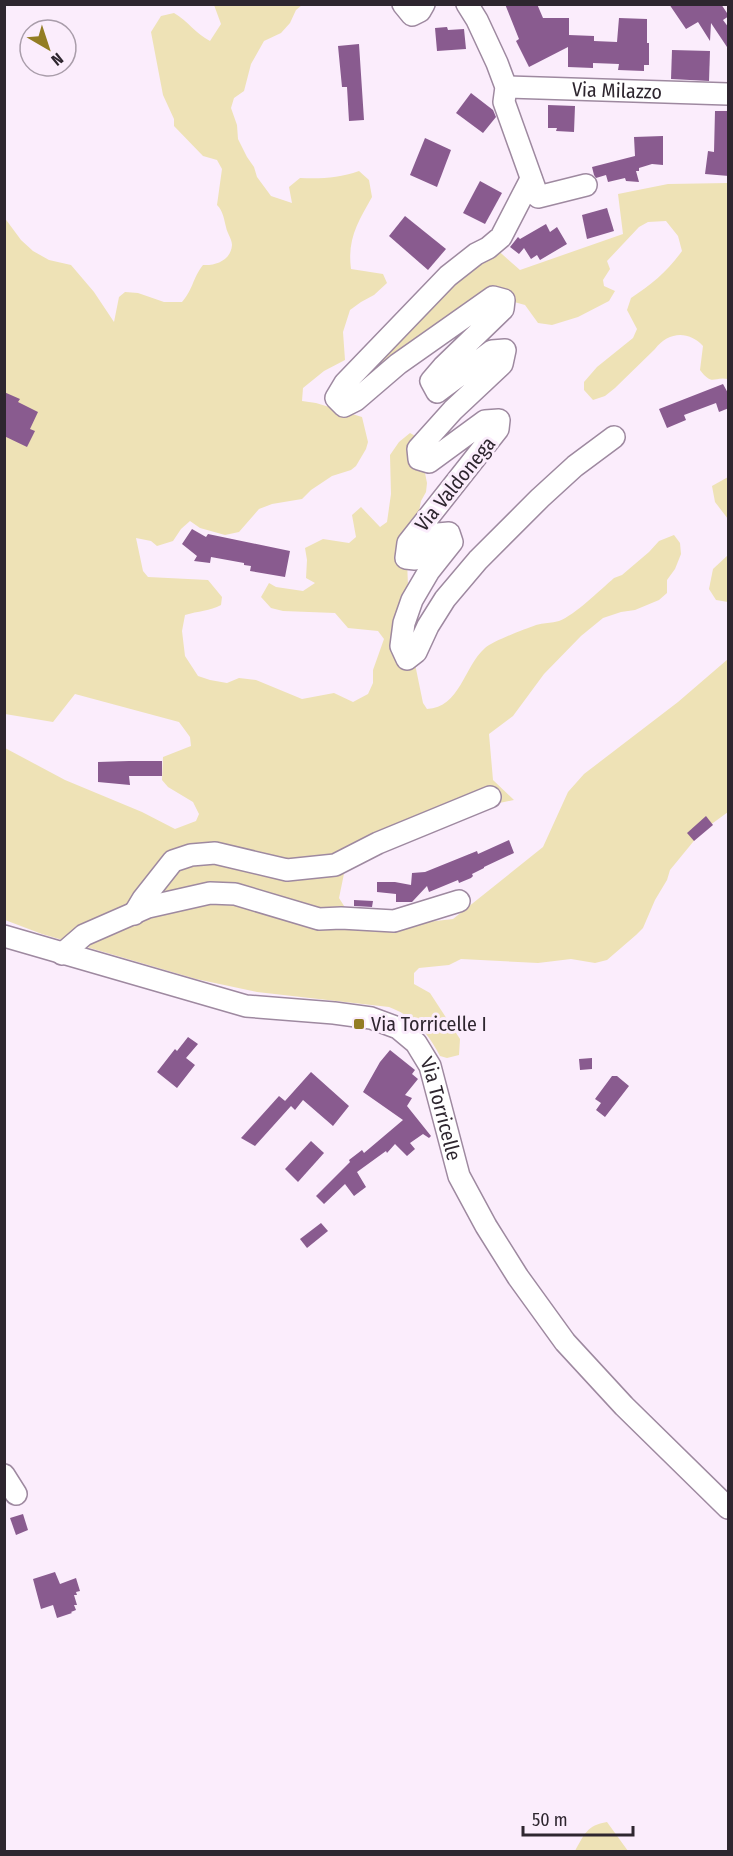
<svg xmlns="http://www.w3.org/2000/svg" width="733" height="1856" font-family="'Fira Sans Condensed',sans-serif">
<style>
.green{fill:#eee2b6}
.building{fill:#895b8f}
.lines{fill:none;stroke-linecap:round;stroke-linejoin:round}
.minor-casing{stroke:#9e89a0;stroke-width:24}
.minor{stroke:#fff;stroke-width:21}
.poi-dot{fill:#937d24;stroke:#fbedfc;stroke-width:2}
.labels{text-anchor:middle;stroke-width:6;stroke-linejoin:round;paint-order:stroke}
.street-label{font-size:20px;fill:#2e262f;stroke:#fbedfc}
.poi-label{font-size:20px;fill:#2e262f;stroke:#fbedfc;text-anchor:start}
</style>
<rect width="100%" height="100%" fill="#fbedfc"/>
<!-- green -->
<g class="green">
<path d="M214,5H302L296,10L290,23L281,33L264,41L251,64L244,91L234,98L231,108L237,125L238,139L247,157L254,167L257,177L271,196L292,203L289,187L300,178C321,179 339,178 359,171L369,180L372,197C358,222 347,239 351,269L383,274L387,283L374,295L361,302L350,310L343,332L345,360L324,371L303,388L302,401L316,403L362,417L368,442L366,449L356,466L351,470L332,476L311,490L302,499L272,504L259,509L239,532L225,535L200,528L190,521L181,529L173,541L157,546L151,541L136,538L143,571L148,577L208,580L222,597L221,605C210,611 198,611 185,615L182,631L185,656L198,676L210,680L227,683L239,678L256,680L302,699L334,693L353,702L368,694L373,683V670L384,639L378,631L348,628L335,613L283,611L271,608L261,597L269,583L276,587L303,591L315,583L306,578L307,560L305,548L323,539L349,543L356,537L352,515L361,507L380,527L387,522L391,494L390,455L399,442L410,433L424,441V468L427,483L426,492L421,501L413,542L407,560L408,586L407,606L424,638L415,664L423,703L427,709C460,708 464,666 485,648C493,641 525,629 536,625C543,623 552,623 559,621C575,615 600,590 614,578L622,575L649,552L659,541L674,535L680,543L681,554L675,569L667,580V593L659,600L635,610L621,612L603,618L581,636L544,674L513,716L489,734L493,780L514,800L442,815L346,864L339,898L358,928L393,926L453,919L543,847L568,792L584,774L678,702L728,659V812L702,831L670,870L667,880L655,900L643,928L636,935L607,960L595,963L571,959L538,963L461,959L449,965L419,968L414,973V984L430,993L460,1039L459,1055L447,1058L440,1056C427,1032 415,1017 389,1007L257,992L196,979L42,934L5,920V748L65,780L142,812L175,829L196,821L199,814L193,802L168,787L162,780L163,757L191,746L190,737L179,722L75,694L53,722L5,714L4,217L21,240L33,251L49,260L71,265L94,292L114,322L119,297L125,292L138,293L164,302H182C194,288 192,279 203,265C216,266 231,260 232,245C232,239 227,233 226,227C224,219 223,211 217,205L222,169L217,160L203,156L174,126V119L163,95L151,32L161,16L174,13C188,21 196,34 210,41L221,24Z"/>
<path d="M728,183V379C713,376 713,387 700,370L703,346C688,330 668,332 655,349L615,388L605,396L593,400L584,390V382L597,367L633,338L637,329L627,310L631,298C652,284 667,272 682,251L678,236L666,221L648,222L639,227L607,261L610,269L603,280L604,286L615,291L609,301L578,317L552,325L538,323L525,305L500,298L377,378L365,374L427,305L488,259L494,247L520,270L623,234L618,194L668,184Z"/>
<path d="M728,477V519L715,502L712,486Z"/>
<path d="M728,555V602L716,600L709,589L713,569Z"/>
<path d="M607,1822L628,1851H575C584,1835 587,1825 607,1822Z"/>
</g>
<!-- building -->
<g class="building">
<path d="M505,4H537L543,18H569V35L594,36V41L617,42L619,18L647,19V43H649V65H644V71L618,70L619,64L593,63V68L568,67V47L529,67L516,41L519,39Z"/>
<path d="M669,4H721L729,16L723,20L729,28V50L711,23L710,41L698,22L686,29Z"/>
<path d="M447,27L448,30L464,29L466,49L437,51L435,28Z"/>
<path d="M359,44L364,120L349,121L347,87H342L338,46Z"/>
<path d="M672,50L710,51L709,81L671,79Z"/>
<path d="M471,93L493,110L496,117L483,133L456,113Z"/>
<path d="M548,105L575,106L574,132L556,131L557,128H548Z"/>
<path d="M715,111H729V176L705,174L708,151L714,152Z"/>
<path d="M663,136V165L652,164L639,168V171H636L639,182L626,181L625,178L608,182L606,175L596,178L594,175L592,167L635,156L634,137Z"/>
<path d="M425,138L451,150L437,187L410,175Z"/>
<path d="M480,181L502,193L485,224L463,213Z"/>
<path d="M607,208L614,231L587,239L582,215Z"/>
<path d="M405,216L446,249L428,270L389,236Z"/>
<path d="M546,224L550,232L557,227L567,244L540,260L537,255L531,259L524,248L519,254L510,247L518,237L520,239Z"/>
<path d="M723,384L729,395V408L719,412L716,403L684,415L686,420L667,428L659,409Z"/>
<path d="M4,392L20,399L18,402L38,412L30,429L35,431L27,447L4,436Z"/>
<path d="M192,529L206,537L208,534L290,551L285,577L250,571L251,566L244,565V563L211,557L210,563L194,561L197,556L182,544Z"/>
<path d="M129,761H162V776H129L130,785L98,782V762Z"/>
<path d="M706,816L713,825L694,841L687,833Z"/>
<path d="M509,840L514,853L484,867V868L472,874L473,876L471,878L459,883L458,880L429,892L427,886L412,902H396V894L377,892V882H395L411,885L412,873L425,872L477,851L478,854Z"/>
<path d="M354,900L373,901L372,907L354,906Z"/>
<path d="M188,1037L198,1044L186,1058L195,1065L177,1088L157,1072L175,1049L177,1051Z"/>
<path d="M390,1050L415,1070L412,1074L418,1079L405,1095L412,1098L407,1106L431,1136L429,1138L423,1134L410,1143L415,1149L407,1156L395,1144L387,1153L386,1151L357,1172L366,1187L354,1196L345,1184L324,1204L316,1196L350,1162L349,1160L362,1150L364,1153L403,1120L363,1092L380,1062Z"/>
<path d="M592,1058V1069L580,1070L579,1059Z"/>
<path d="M311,1072L349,1106L333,1126L303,1100L295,1110L291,1106L255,1146L241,1138L279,1096L290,1105L285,1101Z"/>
<path d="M612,1076H617L629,1086L605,1117L596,1110L601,1103L595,1099Z"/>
<path d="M311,1141L324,1153L298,1182L285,1169Z"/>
<path d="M321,1223L328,1231L307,1248L300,1239Z"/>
<path d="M23,1514L28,1530L16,1535L10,1518Z"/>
<path d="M55,1572L60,1584L76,1578L80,1591L76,1592L77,1595H74L77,1605H74L76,1610L71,1612L72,1613L57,1618L53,1605L41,1609L33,1579Z"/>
</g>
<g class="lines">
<defs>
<g id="minor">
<path d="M403,4L412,15L420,11L424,4"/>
<path d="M467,4L477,20L497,63L506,87L504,102L538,197L586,185"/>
<path id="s1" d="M506,87L728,94"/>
<path d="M531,179L501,237L488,248L476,254L448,276L345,383L336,398L344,406L356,400L398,364L493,297L504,300L503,309L443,367L431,381L437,392L492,351L505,350L502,364L453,410L418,449L419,459L429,462L485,421L499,420L498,429L408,543L406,558L415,559L438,534L449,533L452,542L429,571L412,600L404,623L401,646L407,659L416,652L428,626L445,599L478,560L540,498L575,466L614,437"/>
<path d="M134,914L143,899L173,861L191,855L215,853L287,870L335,865L378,843L490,797"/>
<path id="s2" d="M4,936L246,1006L334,1013L371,1018L398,1028L416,1043L430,1066L459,1176L486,1226L518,1277L565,1342L624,1406L728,1508"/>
<path d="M62,954L84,935L148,907L210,893L235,894L319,919L341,918L394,921L459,901"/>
<path d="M4,1475L16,1494"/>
</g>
</defs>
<!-- minor casing -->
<use href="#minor" class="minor-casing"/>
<!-- minor -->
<use href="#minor" class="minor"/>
</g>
<!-- markers -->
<rect class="poi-dot" x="353" y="1018" width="12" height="12" rx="3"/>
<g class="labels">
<!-- street labels -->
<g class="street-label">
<text dy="7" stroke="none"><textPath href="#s1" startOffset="111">Via Milazzo</textPath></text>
<text transform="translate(455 484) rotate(-51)" y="7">Via Valdonega</text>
<text dy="7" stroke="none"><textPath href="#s2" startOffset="501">Via Torricelle</textPath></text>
</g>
<!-- poi labels -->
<g class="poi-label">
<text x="371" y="1031">Via Torricelle I</text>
</g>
</g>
<!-- border -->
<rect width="733" height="1856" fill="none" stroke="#2e262f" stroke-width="12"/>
<!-- north arrow -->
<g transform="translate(48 48) rotate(141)"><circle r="28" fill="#fbedfc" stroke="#a99daa" stroke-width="1.5"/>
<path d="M0-4.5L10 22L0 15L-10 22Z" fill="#937d24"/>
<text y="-9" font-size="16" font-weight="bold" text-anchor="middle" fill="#2e262f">N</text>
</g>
<!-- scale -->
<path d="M523 1826v9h110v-9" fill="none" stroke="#2e262f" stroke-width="3"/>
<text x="532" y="1826" font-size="18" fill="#2e262f" stroke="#fbedfc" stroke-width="4.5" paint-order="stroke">50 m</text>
</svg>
